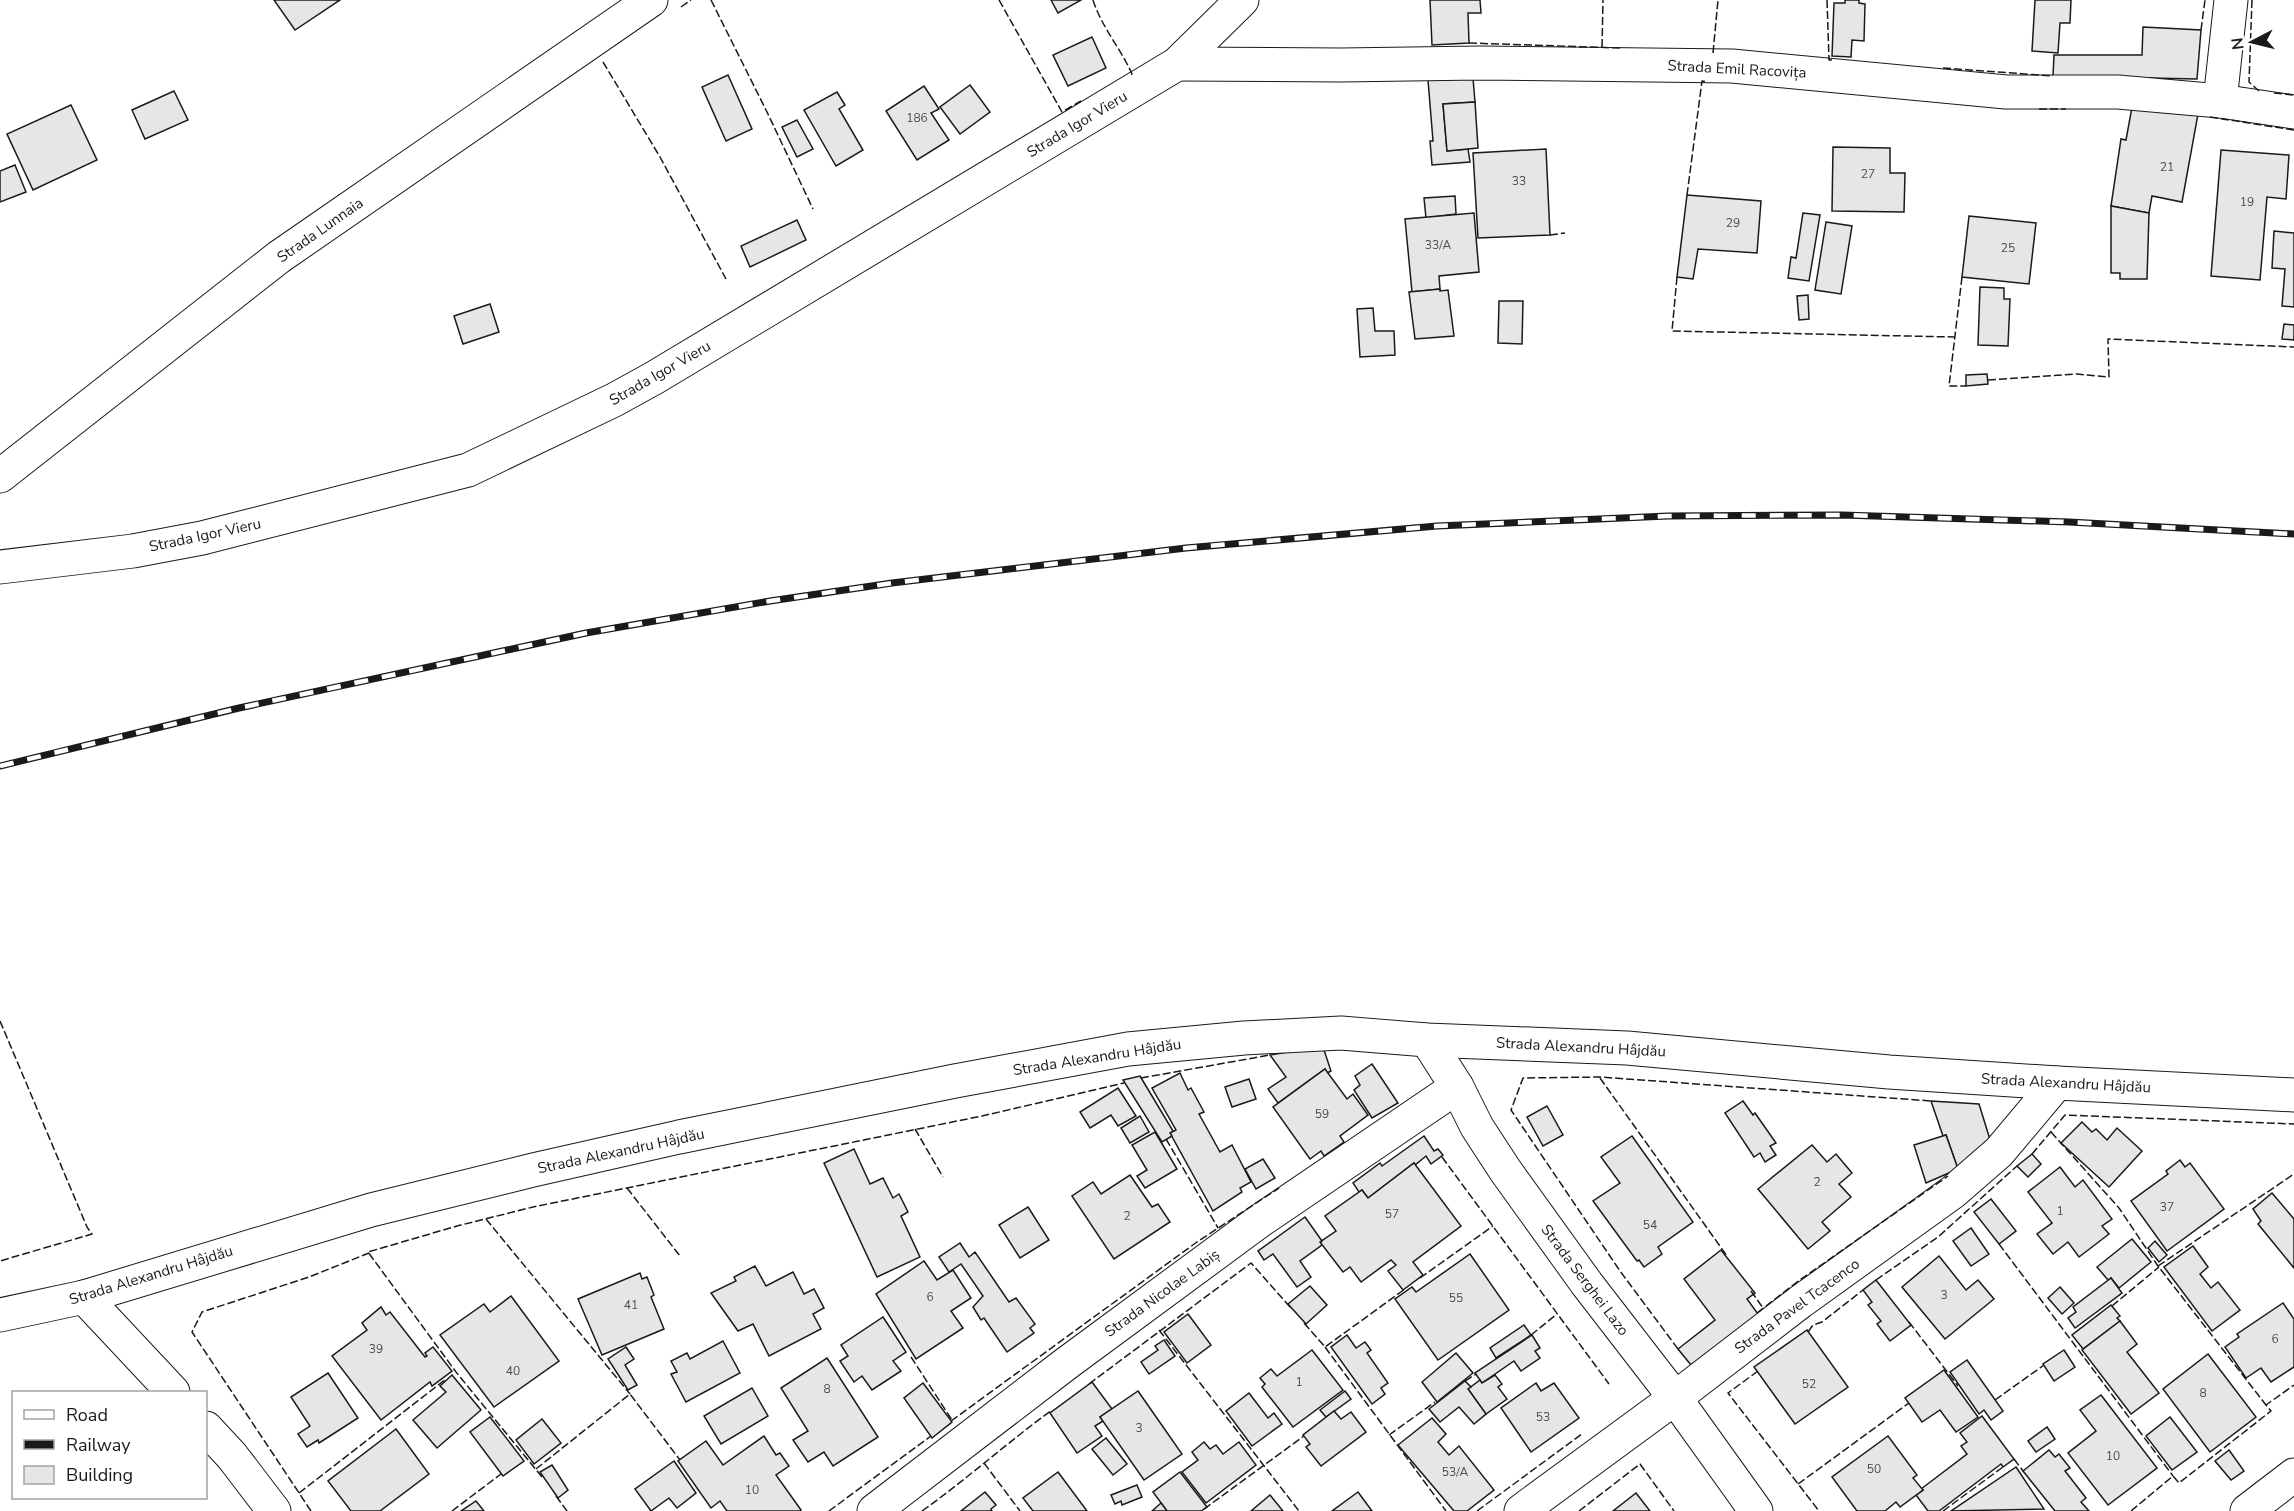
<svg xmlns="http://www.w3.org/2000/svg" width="2294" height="1511" font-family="'Nunito Sans',sans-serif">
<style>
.building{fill:#e6e6e6;stroke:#1a1a1a;stroke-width:1.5}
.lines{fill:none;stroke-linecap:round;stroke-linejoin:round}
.minor-casing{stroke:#1a1a1a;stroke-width:35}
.minor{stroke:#fff;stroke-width:33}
.rail-casing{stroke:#1a1a1a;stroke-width:7}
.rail{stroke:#fff;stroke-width:4.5;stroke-dasharray:14;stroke-linecap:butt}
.fence{stroke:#1a1a1a;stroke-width:1.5;stroke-dasharray:8 3;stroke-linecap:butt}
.labels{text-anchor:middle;stroke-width:4.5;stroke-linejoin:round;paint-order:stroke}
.number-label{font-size:12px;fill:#4d4d4d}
.street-label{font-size:15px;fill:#1a1a1a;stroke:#fff}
</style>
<rect width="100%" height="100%" fill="#fff"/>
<!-- building -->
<g class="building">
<path d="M274,0H340L295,30Z"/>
<path d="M1051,0H1081L1058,13Z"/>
<path d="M1430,0H1480L1481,13H1468L1469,43L1432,45Z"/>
<path d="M1845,0H1859V3L1865,4L1864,41L1852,40L1851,57L1832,56L1834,3H1845Z"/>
<path d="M2035,0H2071L2070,23H2060L2058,53L2032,51Z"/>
<path d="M2143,27L2201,30L2197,79L2053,76L2054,55H2142Z"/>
<path d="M1092,37L1106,68L1068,86L1053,55Z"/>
<path d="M728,75L752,129L726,141L702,87Z"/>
<path d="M1473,78L1475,102L1443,104L1447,151L1468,149L1470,162L1432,165L1430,141H1433L1428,80Z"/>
<path d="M970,85L990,112L960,134L940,107Z"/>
<path d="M924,86L939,109L931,113L949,140L917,160L886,111Z"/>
<path d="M174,91L188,120L145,139L132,110Z"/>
<path d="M837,92L845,105L839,109L863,150L836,166L804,110Z"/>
<path d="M1475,102L1478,148L1447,151L1443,104Z"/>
<path d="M71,105L97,160L33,190L7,134Z"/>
<path d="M2132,107L2198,114L2182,202L2152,196L2149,213L2111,206L2121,139L2126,140Z"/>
<path d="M797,120L813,149L797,157L782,127Z"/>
<path d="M1833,147L1890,148V173H1905L1904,212L1832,211Z"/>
<path d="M1546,149L1550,235L1478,238L1473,153Z"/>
<path d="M2221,150L2289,155L2286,199L2267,197L2260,280L2211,276Z"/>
<path d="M15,165L26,192L0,202V171Z"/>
<path d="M1687,195L1761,201L1757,253L1698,249L1693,279L1677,277Z"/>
<path d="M1455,196L1456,214L1426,218L1424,198Z"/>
<path d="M2111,206L2149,213L2147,279H2120V273H2111Z"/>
<path d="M1474,213L1479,272L1439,276L1440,289L1412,292L1405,219Z"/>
<path d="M1803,213L1820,215L1809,281L1788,278L1791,257L1796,258Z"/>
<path d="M1969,216L2036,223L2029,284L1962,277Z"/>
<path d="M797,220L806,240L750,267L741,246Z"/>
<path d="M1826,222L1852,226L1841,294L1815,290Z"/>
<path d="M2274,231L2294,233V307L2282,306L2285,269L2272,268Z"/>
<path d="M1980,287L2004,288V299H2010L2008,346L1978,345Z"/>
<path d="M1440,289V291L1448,290L1454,336L1415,339L1409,292Z"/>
<path d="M1808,295L1809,319L1799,320L1797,296Z"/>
<path d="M1499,301H1523L1522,344L1498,343Z"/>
<path d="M490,304L499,332L463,344L454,316Z"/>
<path d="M1373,308L1375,331H1394L1395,355L1360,357L1357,309Z"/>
<path d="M2284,324L2294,325V340L2282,339Z"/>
<path d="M1987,374L1988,384L1966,386V375Z"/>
<path d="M1305,1049L1324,1050L1331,1071L1327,1073L1325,1069L1278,1103L1268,1089L1286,1077L1270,1055Z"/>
<path d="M1372,1064L1398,1103L1372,1118L1354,1090L1360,1085L1355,1076Z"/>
<path d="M1325,1069L1347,1099L1353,1094L1368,1115L1340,1136L1344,1142L1324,1156L1321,1151L1310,1159L1273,1107Z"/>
<path d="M1180,1073L1188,1090L1191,1088L1204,1112L1199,1114L1220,1152L1232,1145L1251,1182L1240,1188L1242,1192L1213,1211L1170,1133L1176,1130L1152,1088Z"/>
<path d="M1140,1076L1173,1131L1170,1133L1172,1136L1162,1142L1123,1080Z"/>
<path d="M1249,1079L1256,1099L1232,1107L1225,1087Z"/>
<path d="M1118,1088L1136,1116L1118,1126L1111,1115L1090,1128L1080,1112Z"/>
<path d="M1743,1101L1753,1115L1755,1113L1776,1143L1770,1146L1776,1155L1765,1162L1760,1153L1754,1157L1725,1113Z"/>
<path d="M1931,1101L1979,1104L1992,1146L1958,1169L1946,1135L1943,1136Z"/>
<path d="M1547,1106L1563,1135L1543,1146L1527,1117Z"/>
<path d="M1140,1116L1149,1132L1130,1143L1121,1128Z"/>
<path d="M2082,1122L2092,1132L2096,1129L2107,1140L2117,1128L2142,1151L2109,1187L2061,1143Z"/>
<path d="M1155,1132L1177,1169L1145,1188L1137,1176L1147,1170L1132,1145Z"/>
<path d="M1946,1135L1958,1169L1926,1183L1914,1145Z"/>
<path d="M1424,1136L1434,1151L1438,1149L1443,1155L1431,1164L1426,1156L1415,1165L1414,1163L1368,1198L1362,1190L1359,1192L1353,1183L1380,1163L1382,1166Z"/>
<path d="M1632,1136L1693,1222L1658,1247L1662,1254L1644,1267L1639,1260L1637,1261L1593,1201L1620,1183L1601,1157Z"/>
<path d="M1812,1145L1827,1162L1836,1154L1852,1173L1839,1184L1851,1197L1822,1222L1830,1231L1808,1249L1758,1189Z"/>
<path d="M854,1149L870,1184L883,1178L893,1198L899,1194L908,1212L901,1216L920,1257L877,1277L824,1163Z"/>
<path d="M2032,1154L2041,1164L2028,1177L2017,1166Z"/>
<path d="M1263,1159L1275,1178L1256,1189L1245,1169Z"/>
<path d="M2180,1160L2185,1167L2190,1163L2224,1209L2167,1251L2131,1201L2168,1174L2166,1171Z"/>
<path d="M1414,1163L1461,1226L1413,1262L1423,1275L1403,1290L1388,1271L1396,1265L1391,1260L1361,1282L1350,1267L1343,1272L1320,1242L1336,1231L1325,1216L1362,1190L1368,1198Z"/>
<path d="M2060,1167L2075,1187L2083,1180L2112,1219L2102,1226L2109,1234L2079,1257L2068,1242L2053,1254L2037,1234L2052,1223L2028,1192Z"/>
<path d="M1130,1175L1152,1207L1158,1204L1170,1222L1114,1259L1072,1196L1093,1182L1101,1194Z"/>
<path d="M2272,1193L2294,1219V1268L2258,1224L2261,1221L2253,1209Z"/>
<path d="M1991,1199L2016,1231L1999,1244L1974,1212Z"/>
<path d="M1028,1207L1049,1240L1020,1258L999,1225Z"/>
<path d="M1305,1217L1322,1241L1320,1242L1322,1245L1300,1261L1311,1277L1297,1287L1273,1254L1264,1260L1258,1251Z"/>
<path d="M1971,1228L1989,1254L1971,1266L1953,1241Z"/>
<path d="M2132,1239L2151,1262L2119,1288L2111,1278L2108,1280L2097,1267Z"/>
<path d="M2155,1241L2167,1255L2159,1262L2148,1248Z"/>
<path d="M960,1243L969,1257L975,1252L1009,1302L1016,1298L1035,1324L1030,1328L1034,1333L1007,1352L984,1318L981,1320L973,1307L983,1296L961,1264L949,1272L939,1257Z"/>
<path d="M2193,1246L2208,1267L2200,1274L2211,1288L2218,1282L2240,1310L2212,1331L2164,1267Z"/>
<path d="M1721,1250L1755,1293L1747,1299L1758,1314L1691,1365L1678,1349L1715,1320L1684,1279Z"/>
<path d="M1470,1254L1509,1310L1438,1360L1395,1299L1412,1287L1416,1292Z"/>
<path d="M1939,1256L1966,1290L1978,1280L1994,1299L1945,1339L1902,1287Z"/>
<path d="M924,1261L937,1280L953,1270L971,1298L951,1311L963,1328L916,1359L876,1294Z"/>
<path d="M755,1266L766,1286L793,1272L804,1294L814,1289L824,1308L813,1314L821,1329L769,1356L753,1324L738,1331L711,1293L736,1281L734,1277Z"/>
<path d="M640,1273L642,1279L647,1277L654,1295L651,1297L664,1329L602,1355L578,1299Z"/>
<path d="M2111,1278L2122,1293L2075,1328L2068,1318L2076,1312L2073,1307Z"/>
<path d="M1876,1280L1911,1325L1890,1341L1877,1324L1881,1321L1868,1305L1872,1302L1863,1290Z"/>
<path d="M1310,1286L1327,1305L1306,1324L1288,1304Z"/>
<path d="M2060,1287L2074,1303L2062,1314L2048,1298Z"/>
<path d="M511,1296L559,1361L494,1407L440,1335L484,1304L490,1312Z"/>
<path d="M2283,1303L2294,1319V1367L2271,1382L2261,1368L2246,1378L2225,1347L2239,1337L2237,1334Z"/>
<path d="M2111,1305L2120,1316L2117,1318L2120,1321L2083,1349L2072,1335Z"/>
<path d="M381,1307L386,1315L390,1312L425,1357L427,1356L425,1353L433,1347L452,1371L432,1386L430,1382L381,1420L332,1356L367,1330L362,1323Z"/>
<path d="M1188,1314L1211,1345L1187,1363L1164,1332Z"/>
<path d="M883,1317L906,1352L893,1361L901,1371L872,1390L862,1376L854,1382L840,1361L848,1356L841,1345Z"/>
<path d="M2120,1321L2137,1344L2127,1352L2159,1393L2131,1414L2082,1350Z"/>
<path d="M1524,1325L1531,1335L1496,1358L1490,1348Z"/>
<path d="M1807,1330L1848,1387L1795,1424L1754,1367Z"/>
<path d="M1347,1335L1356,1348L1365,1342L1371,1350L1367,1353L1388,1383L1381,1388L1385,1394L1372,1404L1331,1347Z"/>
<path d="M1532,1335L1540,1348L1535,1351L1540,1358L1521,1371L1514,1361L1482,1383L1475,1373Z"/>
<path d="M1164,1340L1175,1356L1149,1374L1141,1362L1158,1350L1155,1346Z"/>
<path d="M723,1341L740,1373L686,1402L671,1374L677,1372L671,1361L687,1353L690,1359Z"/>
<path d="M626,1347L634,1359L625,1365L637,1385L628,1390L608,1359Z"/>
<path d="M1312,1350L1343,1390L1293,1427L1262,1387L1265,1384L1260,1378L1271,1369L1277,1376Z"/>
<path d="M2064,1350L2075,1367L2054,1381L2043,1364Z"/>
<path d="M1456,1353L1473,1373L1437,1402L1422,1382Z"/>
<path d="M2208,1354L2256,1417L2210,1452L2163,1389Z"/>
<path d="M827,1358L878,1437L833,1466L824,1452L808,1462L793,1440L808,1431L781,1388Z"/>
<path d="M1967,1360L2003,1411L1991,1420L1984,1410L1979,1414L1950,1372Z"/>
<path d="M1944,1370L1978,1417L1956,1432L1940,1410L1922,1422L1905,1398Z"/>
<path d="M328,1373L358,1418L319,1443L318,1440L307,1447L298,1434L310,1426L291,1397Z"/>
<path d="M452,1375L481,1410L437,1448L413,1420L446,1392L440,1386Z"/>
<path d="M1495,1375L1502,1384L1498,1387L1507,1399L1486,1414L1468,1389L1480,1380L1482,1383Z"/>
<path d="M1465,1381L1471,1387L1468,1389L1486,1414L1474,1424L1459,1407L1440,1422L1429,1409Z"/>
<path d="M1092,1382L1112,1409L1100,1417L1103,1421L1095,1426L1102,1436L1077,1453L1050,1413Z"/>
<path d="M923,1383L952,1422L932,1438L904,1398Z"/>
<path d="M1536,1383L1541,1391L1554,1383L1579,1418L1531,1452L1501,1408Z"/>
<path d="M752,1388L768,1416L721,1444L704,1416Z"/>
<path d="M1138,1391L1182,1454L1144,1480L1100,1417Z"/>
<path d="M1345,1391L1351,1399L1326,1417L1320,1410Z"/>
<path d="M1249,1393L1268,1418L1274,1413L1282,1424L1252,1446L1226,1411Z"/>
<path d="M2101,1395L2157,1468L2108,1505L2068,1453L2096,1431L2080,1410Z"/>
<path d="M1334,1411L1341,1419L1351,1412L1366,1432L1321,1466L1306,1447L1310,1444L1303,1435Z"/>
<path d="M1982,1416L2014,1459L2003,1467L2001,1464L1939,1511H1928L1916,1495L1923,1490L1921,1489L1967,1454L1961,1446L1967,1442L1960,1433Z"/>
<path d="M490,1417L524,1461L503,1476L470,1432Z"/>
<path d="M2170,1417L2197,1452L2172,1470L2146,1436Z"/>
<path d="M1432,1418L1446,1434L1438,1442L1449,1455L1459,1446L1494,1490L1467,1511H1454L1398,1445Z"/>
<path d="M542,1419L561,1443L534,1464L516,1440Z"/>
<path d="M2047,1427L2055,1439L2036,1452L2028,1441Z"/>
<path d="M396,1429L429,1474L380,1511H351L328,1481Z"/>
<path d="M764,1436L776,1455L780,1453L789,1466L776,1475L801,1510L800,1511H727L720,1501L711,1508L678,1461L706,1441L723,1465Z"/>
<path d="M1888,1436L1917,1475L1913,1478L1923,1490L1900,1507L1896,1502L1885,1511H1857L1832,1477Z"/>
<path d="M1106,1438L1127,1464L1113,1475L1092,1449Z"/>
<path d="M1204,1442L1210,1449L1216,1445L1223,1454L1239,1442L1256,1465L1206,1503L1182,1472L1198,1460L1192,1452Z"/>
<path d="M2049,1450L2055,1457L2059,1454L2070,1468L2065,1471L2086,1498L2081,1502L2089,1511H2055L2023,1471Z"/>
<path d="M2229,1450L2244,1471L2231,1480L2215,1461Z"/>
<path d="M674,1461L696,1493L677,1508L669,1498L651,1511L635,1489Z"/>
<path d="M552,1465L568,1490L558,1498L540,1472Z"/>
<path d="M2016,1467L2044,1509L1951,1511Z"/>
<path d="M1058,1472L1087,1511H1033L1023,1498Z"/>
<path d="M1180,1472L1207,1507L1201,1511H1167L1153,1492Z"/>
<path d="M1137,1485L1142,1497L1122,1505L1121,1501L1115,1504L1111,1495Z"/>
<path d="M985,1492L996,1505L991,1509L992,1511H961Z"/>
<path d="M1358,1492L1372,1511H1332Z"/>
<path d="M1636,1493L1650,1511H1613Z"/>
<path d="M1270,1495L1283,1511H1251Z"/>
<path d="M476,1501L484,1511H461Z"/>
<path d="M1161,1503L1167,1511H1152Z"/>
</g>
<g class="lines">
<defs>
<g id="minor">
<path d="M1177,64L1341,65L1479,63L1732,66L2006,92H2118L2220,101L2294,112"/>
<path d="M2220,101L2231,0"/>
<path d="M0,476L279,257L651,0"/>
<path d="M0,567L133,551L202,538L468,470L614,400L654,378L1177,64L1242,0"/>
<path d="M1427,1040L1457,1087L1477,1127L1505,1170L1587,1284L1675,1398L1756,1511"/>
<path d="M84,1297L173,1392"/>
<path d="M0,1315L84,1297L371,1210L533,1170L679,1137L955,1081L1128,1049L1244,1038L1341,1033L1427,1040L1627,1048L1889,1072L2057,1083L2294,1095"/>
<path d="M206,1428L232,1456L274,1511"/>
<path d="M874,1511L1067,1363L1261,1220L1457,1087"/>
<path d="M1521,1511L1675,1398L1800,1302L1953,1192L1999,1152L2057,1083"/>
<path d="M2247,1511L2294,1475"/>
</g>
</defs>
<!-- minor casing -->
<use href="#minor" class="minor-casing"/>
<!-- minor -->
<use href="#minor" class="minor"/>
<defs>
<path id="rail" d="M0,766L239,708L586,633L770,601L892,583L1186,548L1437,526L1668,516L1842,515L2069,522L2294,534"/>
</defs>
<!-- rail casing -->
<use href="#rail" class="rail-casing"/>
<!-- rail -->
<use href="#rail" class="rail"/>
<!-- fence -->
<g class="fence">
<path d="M711,0L767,112L813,209"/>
<path d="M999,0L1062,112L1081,101"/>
<path d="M1093,0C1101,26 1121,49 1132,74L1129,76"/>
<path d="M1827,0L1829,60H1832"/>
<path d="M2252,0L2249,82L2259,91"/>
<path d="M681,7L691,0"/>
<path d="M2201,30L2205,0"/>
<path d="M1469,43L1620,48"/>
<path d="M1602,47L1603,0"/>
<path d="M1713,53L1718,0"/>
<path d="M603,62L660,157L726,279"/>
<path d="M1943,68L2053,76"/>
<path d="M2274,93L2294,95"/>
<path d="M2039,109H2066"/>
<path d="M2210,117L2294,130"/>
<path d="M1687,195L1702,81L1707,82"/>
<path d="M1550,235L1565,233"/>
<path d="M1677,277L1672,331L1954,337"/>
<path d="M1962,277L1949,386H1966"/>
<path d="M1988,380L2077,374L2109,377L2108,339L2294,347"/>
<path d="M0,1021L87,1227L92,1234L0,1261"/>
<path d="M1141,1078L1270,1055"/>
<path d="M1600,1078L1727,1256"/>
<path d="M915,1129L943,1177"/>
<path d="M2051,1132L2119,1208L2158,1266L2266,1405"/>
<path d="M1166,1139L1218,1228"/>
<path d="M2032,1154L2065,1115L2294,1124"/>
<path d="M1442,1157L1609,1384"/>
<path d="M627,1188L680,1256"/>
<path d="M486,1219L630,1394"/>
<path d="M1999,1244L2173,1476"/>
<path d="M2158,1266L2294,1174"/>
<path d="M1420,1278L1493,1226"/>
<path d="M1876,1280L1938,1237L2017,1166"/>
<path d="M1751,1291L1763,1308"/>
<path d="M2112,1306L2159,1267"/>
<path d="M1757,1313L1797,1282L1948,1176"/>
<path d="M1909,1322L1958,1386"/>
<path d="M1304,1323L1325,1347L1405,1289"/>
<path d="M1159,1330L1299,1511"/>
<path d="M1808,1332L1813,1325L1822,1322L1863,1290"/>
<path d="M1531,1335L1557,1314"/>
<path d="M1325,1347L1446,1511"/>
<path d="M1678,1349L1620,1271L1511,1110L1523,1078L1600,1077L1931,1101"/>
<path d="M911,1357L952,1420"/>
<path d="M1758,1371L1728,1393L1819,1511"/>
<path d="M1465,1381L1476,1374"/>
<path d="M1089,1384L1251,1263L1290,1307"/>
<path d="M1995,1400L2044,1365"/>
<path d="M951,1421L1197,1242L1279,1188"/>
<path d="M1389,1435L1435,1402"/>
<path d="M2014,1459L2023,1471"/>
<path d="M984,1463L1020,1511"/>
<path d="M536,1469L630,1394L680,1460"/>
<path d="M542,1477L456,1372L368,1252L457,1226L533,1207L982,1116L1124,1083"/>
<path d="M1798,1484L1909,1403"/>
<path d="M299,1493L446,1379"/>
<path d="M556,1496L567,1511"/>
<path d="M1204,1509L1304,1436"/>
<path d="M311,1511L192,1332L202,1312L309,1277L369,1253"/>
<path d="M452,1511L501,1474"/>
<path d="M829,1511L931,1436"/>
<path d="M922,1511C967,1479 1008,1442 1052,1410"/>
<path d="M1477,1511L1582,1434"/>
<path d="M1579,1511L1640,1464L1674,1511"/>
<path d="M1943,1511L2003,1467"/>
<path d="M2131,1511L2173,1476L2179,1483L2271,1411L2266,1405L2294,1385"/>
</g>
</g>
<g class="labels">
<!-- number labels -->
<g class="number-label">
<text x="917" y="122">186</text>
<text x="2167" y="171">21</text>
<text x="1868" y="178">27</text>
<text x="1519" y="185">33</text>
<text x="2247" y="206">19</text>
<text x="1733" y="227">29</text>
<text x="1438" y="249">33/A</text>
<text x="2008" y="252">25</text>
<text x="1322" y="1118">59</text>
<text x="1817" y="1186">2</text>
<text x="2167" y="1211">37</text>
<text x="2060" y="1215">1</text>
<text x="1392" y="1218">57</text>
<text x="1127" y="1220">2</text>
<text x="1650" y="1229">54</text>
<text x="1944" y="1299">3</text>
<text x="930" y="1301">6</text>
<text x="1456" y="1302">55</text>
<text x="631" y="1309">41</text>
<text x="2275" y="1343">6</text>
<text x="376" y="1353">39</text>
<text x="513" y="1375">40</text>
<text x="1299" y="1386">1</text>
<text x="1809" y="1388">52</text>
<text x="827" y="1393">8</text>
<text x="2203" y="1397">8</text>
<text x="1543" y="1421">53</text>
<text x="1139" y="1432">3</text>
<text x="2113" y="1460">10</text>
<text x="1874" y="1473">50</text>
<text x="1455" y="1476">53/A</text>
<text x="752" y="1494">10</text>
</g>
<!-- street labels -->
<g class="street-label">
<text transform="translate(1737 69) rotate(3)" y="5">Strada Emil Racovița</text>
<text transform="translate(1077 124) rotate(-31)" y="5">Strada Igor Vieru</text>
<text transform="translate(320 230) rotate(-35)" y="5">Strada Lunnaia</text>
<text transform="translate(660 373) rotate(-30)" y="5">Strada Igor Vieru</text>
<text transform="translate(205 535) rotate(-12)" y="5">Strada Igor Vieru</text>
<text transform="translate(1581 1047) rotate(3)" y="5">Strada Alexandru Hâjdău</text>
<text transform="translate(1097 1057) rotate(-9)" y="5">Strada Alexandru Hâjdău</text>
<text transform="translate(2066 1083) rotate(3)" y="5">Strada Alexandru Hâjdău</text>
<text transform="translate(621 1151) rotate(-12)" y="5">Strada Alexandru Hâjdău</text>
<text transform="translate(151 1275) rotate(-17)" y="5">Strada Alexandru Hâjdău</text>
<text transform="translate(1585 1280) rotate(53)" y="5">Strada Serghei Lazo</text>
<text transform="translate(1162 1293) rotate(-36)" y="5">Strada Nicolae Labiș</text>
<text transform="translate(1797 1306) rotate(-36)" y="5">Strada Pavel Tcacenco</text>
</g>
</g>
<!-- legend -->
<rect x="12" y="1391" width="195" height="108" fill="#ffffff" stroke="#a3a3a3" stroke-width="1.5"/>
<rect x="24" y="1410" width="30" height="9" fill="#ffffff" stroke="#a3a3a3" stroke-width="1.5"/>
<text x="66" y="1421" font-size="18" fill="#1a1a1a">Road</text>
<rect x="24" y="1440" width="30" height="9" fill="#1a1a1a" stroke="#a3a3a3" stroke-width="1.5"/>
<text x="66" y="1451" font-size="18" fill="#1a1a1a">Railway</text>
<rect x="24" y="1466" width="30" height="18" fill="#e6e6e6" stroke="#a3a3a3" stroke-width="1.5"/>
<text x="66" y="1481" font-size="18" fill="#1a1a1a">Building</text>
<!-- north arrow -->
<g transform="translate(2252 42) rotate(263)" stroke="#ffffff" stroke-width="4.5" paint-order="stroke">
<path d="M0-4.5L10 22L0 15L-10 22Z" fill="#1a1a1a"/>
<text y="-9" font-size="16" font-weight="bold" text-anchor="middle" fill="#1a1a1a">N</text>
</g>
</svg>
